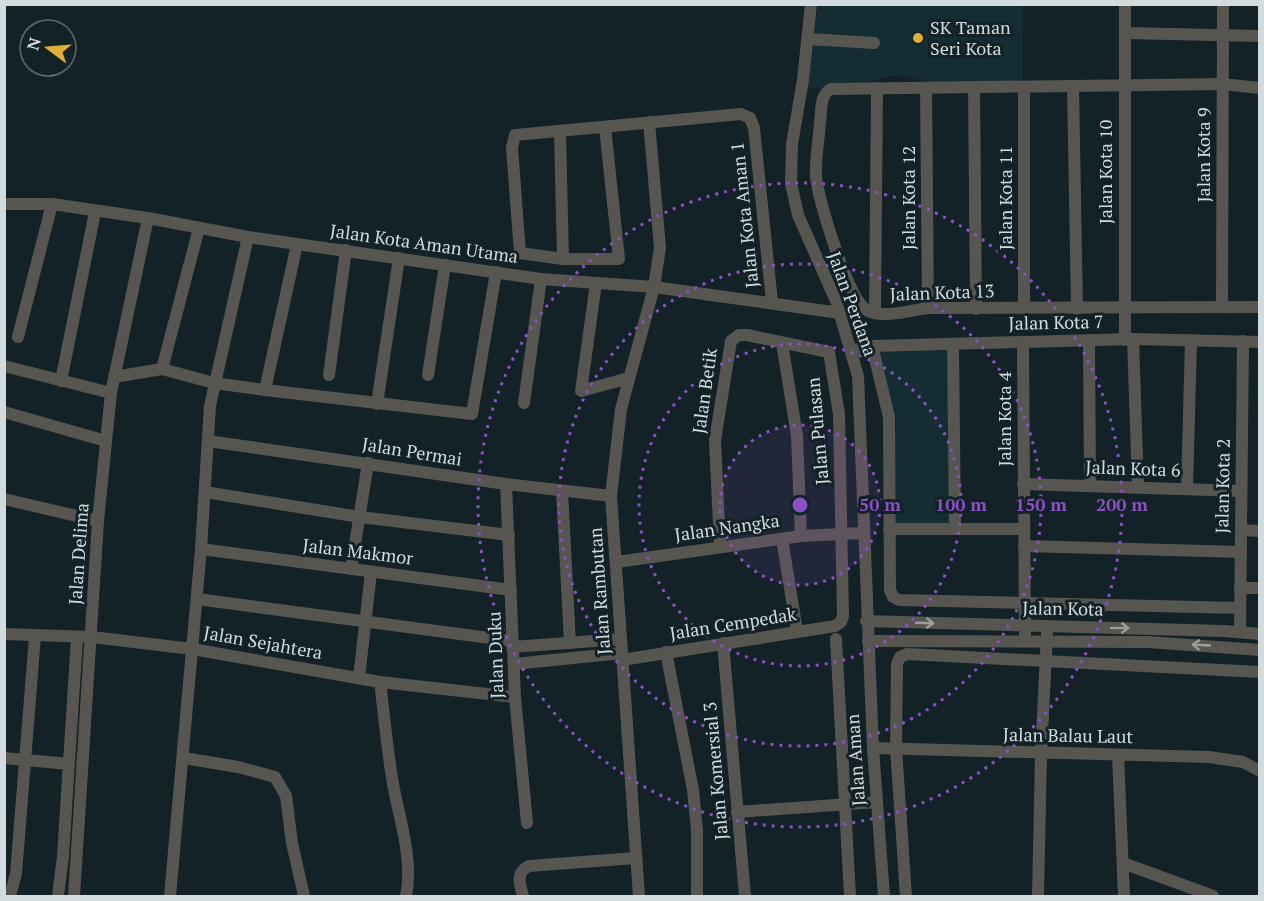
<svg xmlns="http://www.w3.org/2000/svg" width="1264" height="901" font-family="'PT Serif',serif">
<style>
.built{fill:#132d32}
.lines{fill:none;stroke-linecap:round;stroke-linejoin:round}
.minor{stroke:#57554f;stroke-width:12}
.oneway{stroke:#9b9f9e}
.ring{fill:none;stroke:#8c4fc5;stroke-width:3;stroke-dasharray:3 6}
.poi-dot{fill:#e1af34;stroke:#122226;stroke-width:2}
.labels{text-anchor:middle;stroke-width:6;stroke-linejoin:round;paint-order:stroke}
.poi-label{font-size:18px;fill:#d2dcde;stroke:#122226;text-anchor:start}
.street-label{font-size:18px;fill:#d2dcde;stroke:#122226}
.centre{fill:#8c4fc5;stroke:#122226;stroke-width:3}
.ring-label{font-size:18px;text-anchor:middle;font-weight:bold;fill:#8c4fc5;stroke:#122226;stroke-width:6;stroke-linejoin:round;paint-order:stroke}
</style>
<rect width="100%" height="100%" fill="#122226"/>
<!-- built -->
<g class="built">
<path d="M818,5H1023L1022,89L924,82L909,77L891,76L854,86L808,88Z"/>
<path d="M955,341L957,532L885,531L886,417L868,343Z"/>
</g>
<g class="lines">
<!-- minor -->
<g class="minor">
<path d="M811,4L803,80L792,144L791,183L798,215L836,301L858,376L873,748L884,896"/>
<path d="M1125,4V340"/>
<path d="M1125,33L1260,36"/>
<path d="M808,39L874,43"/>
<path d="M1073,86L1077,309"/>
<path d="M974,87L976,309"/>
<path d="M1024,87V309"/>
<path d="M926,88L928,308"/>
<path d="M1260,88L1222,84L831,89C819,95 822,111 820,122C819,140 815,159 816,177C819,201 847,295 865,309C879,320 912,310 928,308L1260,307"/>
<path d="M605,127L619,259H563L520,253L512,148L515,135L741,114L750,118L754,128L772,302"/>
<path d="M560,131L563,259"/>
<path d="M4,204H52L148,218L248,237L541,279L654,287L840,313"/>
<path d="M596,283L581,391L629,378"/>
<path d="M1222,306L1223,4"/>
<path d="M875,313L877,88"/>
<path d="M18,337L52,204"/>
<path d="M1133,339L1138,487"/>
<path d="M1089,340L1090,486"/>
<path d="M1023,342L1025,634"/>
<path d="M782,343L797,436L801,536"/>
<path d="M953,344L955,529"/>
<path d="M872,346L889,417L890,590L893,597L899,600L1240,608"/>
<path d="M853,350L872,346L1133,339L1260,342"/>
<path d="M4,366L111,393"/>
<path d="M162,369L199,228"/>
<path d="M329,375L346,250"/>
<path d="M428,375L445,265"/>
<path d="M114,377L162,369L214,383L265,390L472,414L496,272"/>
<path d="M61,381L95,212"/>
<path d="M265,390L297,244"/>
<path d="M524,403L541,279"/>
<path d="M377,404L399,258"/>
<path d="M4,412L106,441"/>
<path d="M208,441L506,484L611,496"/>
<path d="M506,484L515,697L527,823"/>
<path d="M1023,484L1241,491"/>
<path d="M1187,489L1191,340"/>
<path d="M562,491L570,643"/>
<path d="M205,492L360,517L509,535"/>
<path d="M4,499L98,521"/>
<path d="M889,529H1024"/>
<path d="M1241,530L1260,531"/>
<path d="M782,539L797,631"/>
<path d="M1024,546L1241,552"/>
<path d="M201,549L511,590"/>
<path d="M617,562L801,536L863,533"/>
<path d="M351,569L368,463"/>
<path d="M1240,588H1260"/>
<path d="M197,599L512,641"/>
<path d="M866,621L1224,631L1260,634"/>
<path d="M1240,632L1243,341"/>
<path d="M4,634L92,637L192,649L380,682L515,697"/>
<path d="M836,639L850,896"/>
<path d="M868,641L1147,642L1260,650"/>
<path d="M723,643L745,896"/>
<path d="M512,647L621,639"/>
<path d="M666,652L693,790L697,830V896"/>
<path d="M622,660L835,626L841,622L843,616L839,414L829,352L747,335H739L731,341L715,440L720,547"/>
<path d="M514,664L622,653"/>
<path d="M359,678L371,572"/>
<path d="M380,682C384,714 387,747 392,778C398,816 414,858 406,896"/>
<path d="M873,748L1209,757L1243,762L1260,771"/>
<path d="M1118,755L1124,896"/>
<path d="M4,758L69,764"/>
<path d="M184,758L238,767L275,777L286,796L292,843L304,896"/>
<path d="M737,812L877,802"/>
<path d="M1123,863L1213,896"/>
<path d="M10,896L16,874L35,636"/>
<path d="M58,896L63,856L77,638"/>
<path d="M74,896L98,521L111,393L148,218"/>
<path d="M170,896L201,549L210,406L248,237"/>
<path d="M523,896C520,884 515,873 529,866L636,858"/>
<path d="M639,896L611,496L621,409L654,287L660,248L649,122"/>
<path d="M906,896L896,748L897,664L900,657L907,654L1260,672"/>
<path d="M1038,896L1041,754L1047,634"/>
</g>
</g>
<!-- one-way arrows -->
<defs><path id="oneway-shaft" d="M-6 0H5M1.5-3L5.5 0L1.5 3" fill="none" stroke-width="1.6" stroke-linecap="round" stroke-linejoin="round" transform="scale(1.5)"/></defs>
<g class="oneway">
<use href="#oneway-shaft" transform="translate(925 623) rotate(2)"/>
<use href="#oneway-shaft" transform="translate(1120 628) rotate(1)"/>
<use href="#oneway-shaft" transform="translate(1201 645) rotate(-177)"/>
</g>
<!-- distance rings -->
<circle cx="800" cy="505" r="80" fill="#8c4fc5" fill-opacity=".12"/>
<g class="ring">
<circle cx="800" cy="505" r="80"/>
<circle cx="800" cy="505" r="161"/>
<circle cx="800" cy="505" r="241"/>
<circle cx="800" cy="505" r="322"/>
</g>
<!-- markers -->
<circle class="poi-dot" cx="918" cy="38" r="6"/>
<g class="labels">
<!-- poi labels -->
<g class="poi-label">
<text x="930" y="34">SK Taman<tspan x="930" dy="21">Seri Kota</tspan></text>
</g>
<!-- street labels -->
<g class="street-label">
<text transform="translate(1204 155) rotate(-90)" y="6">Jalan Kota 9</text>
<text transform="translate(1106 172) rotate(-90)" y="6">Jalan Kota 10</text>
<text transform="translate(909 198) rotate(-90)" y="6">Jalan Kota 12</text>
<text transform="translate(1006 198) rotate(-90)" y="6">Jalan Kota 11</text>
<text transform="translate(745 215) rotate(-96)" y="6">Jalan Kota Aman 1</text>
<text transform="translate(424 244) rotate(8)" y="6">Jalan Kota Aman Utama</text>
<text transform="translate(942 293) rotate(-2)" y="6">Jalan Kota 13</text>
<text transform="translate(852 304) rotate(70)" y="6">Jalan Perdana</text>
<text transform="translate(1056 323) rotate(-1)" y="6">Jalan Kota 7</text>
<text transform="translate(705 391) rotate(-82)" y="6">Jalan Betik</text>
<text transform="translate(1005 419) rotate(-90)" y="6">Jalan Kota 4</text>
<text transform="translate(818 431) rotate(-95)" y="6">Jalan Pulasan</text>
<text transform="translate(412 452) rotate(9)" y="6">Jalan Permai</text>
<text transform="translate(1133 469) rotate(2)" y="6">Jalan Kota 6</text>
<text transform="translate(1223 486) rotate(-89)" y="6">Jalan Kota 2</text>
<text transform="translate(727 528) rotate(-8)" y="6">Jalan Nangka</text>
<text transform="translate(358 552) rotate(7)" y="6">Jalan Makmor</text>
<text transform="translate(79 554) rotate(-86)" y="6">Jalan Delima</text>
<text transform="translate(600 591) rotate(-94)" y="6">Jalan Rambutan</text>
<text transform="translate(1063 609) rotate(1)" y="6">Jalan Kota</text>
<text transform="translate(733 624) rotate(-9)" y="6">Jalan Cempedak</text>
<text transform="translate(263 643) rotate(10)" y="6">Jalan Sejahtera</text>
<text transform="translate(496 655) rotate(-92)" y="6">Jalan Duku</text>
<text transform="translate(1068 736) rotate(1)" y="6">Jalan Balau Laut</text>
<text transform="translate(856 760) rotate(-94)" y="6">Jalan Aman</text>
<text transform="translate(716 771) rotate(-95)" y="6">Jalan Komersial 3</text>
</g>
</g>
<circle cx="800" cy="505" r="9" class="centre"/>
<g class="ring-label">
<text x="880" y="511">50 m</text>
<text x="961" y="511">100 m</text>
<text x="1041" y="511">150 m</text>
<text x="1122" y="511">200 m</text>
</g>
<!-- border -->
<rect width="1264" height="901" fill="none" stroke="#d2dcde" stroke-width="12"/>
<!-- north arrow -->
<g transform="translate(48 48) rotate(286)"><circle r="28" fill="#122226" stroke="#5f6c70" stroke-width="1.5"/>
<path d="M0-4.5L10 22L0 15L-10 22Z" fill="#e1af34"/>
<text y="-9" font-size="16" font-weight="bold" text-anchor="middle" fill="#d2dcde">N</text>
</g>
</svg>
